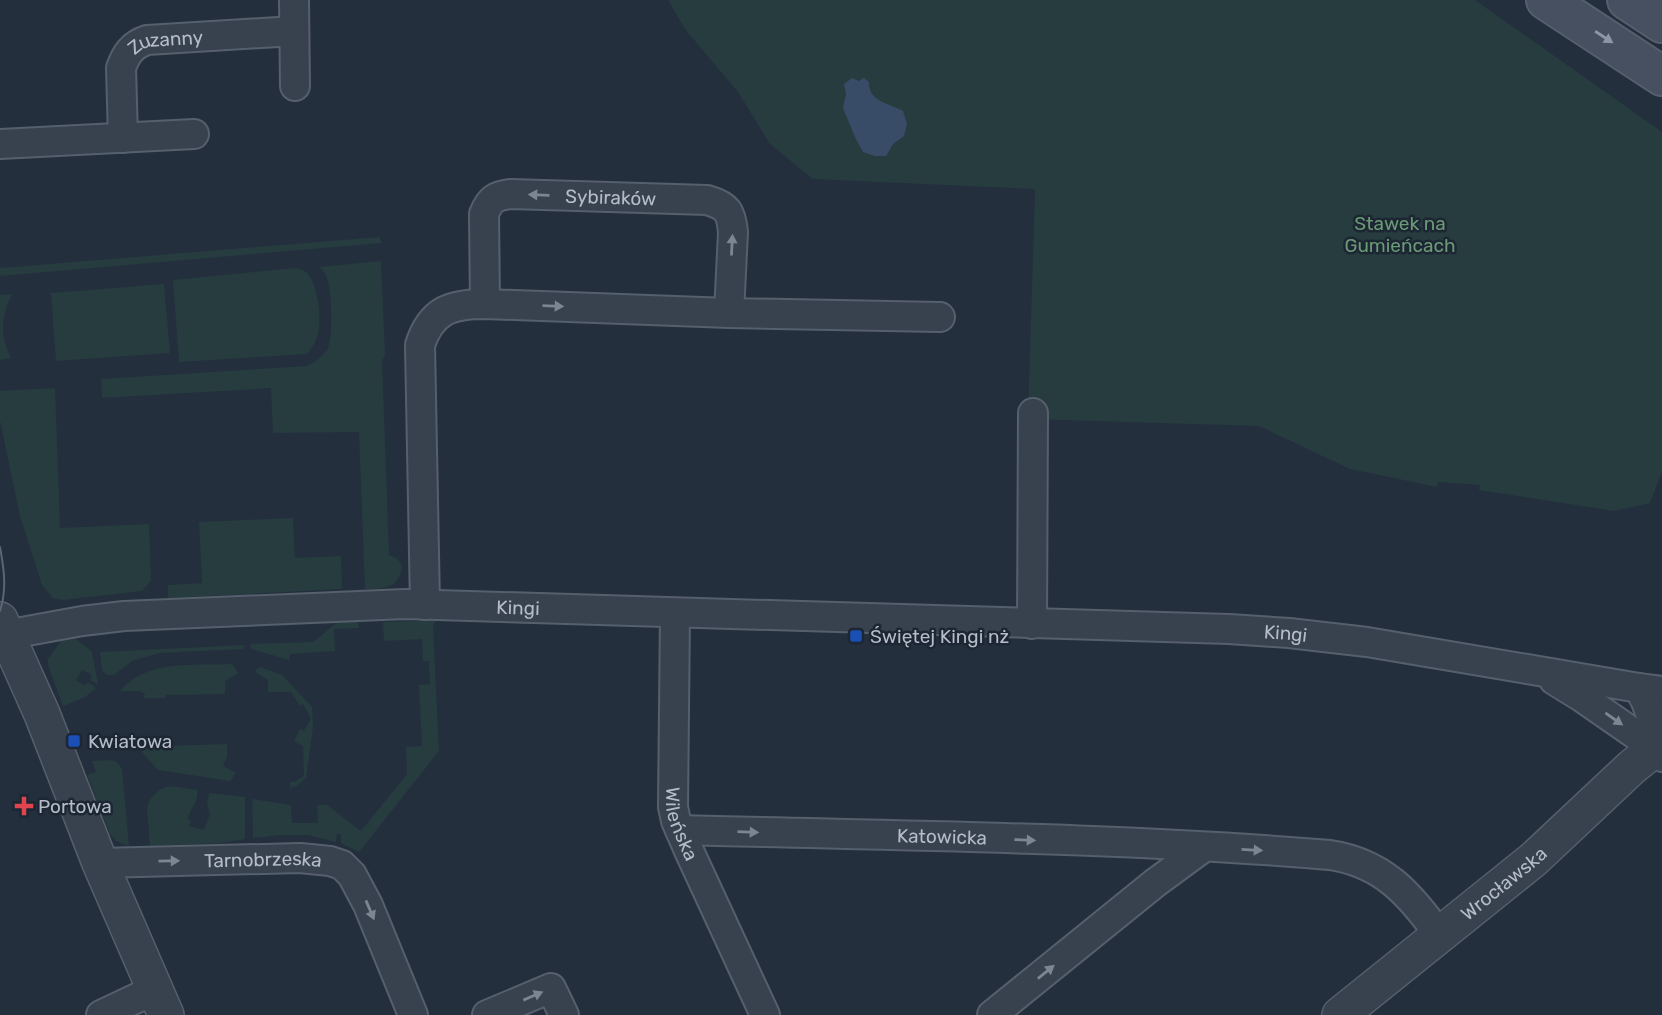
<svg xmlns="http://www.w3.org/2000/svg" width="1662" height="1015" font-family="Rubik,sans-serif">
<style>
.green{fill:#263c3f}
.water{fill:#394c67}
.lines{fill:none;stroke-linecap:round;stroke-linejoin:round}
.minor-casing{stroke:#565f6c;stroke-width:32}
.tertiary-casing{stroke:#565f6c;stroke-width:38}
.secondary-casing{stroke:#565f6c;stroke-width:42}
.minor{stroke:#38414e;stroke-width:28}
.tertiary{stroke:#38414e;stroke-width:35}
.secondary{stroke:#465061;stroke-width:38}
.tram{stroke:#5a6575;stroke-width:2}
.oneway{fill:#8e96a5}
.oneway2{fill:#7c8592}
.transit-dot{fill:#1a4fb4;stroke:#1d2633;stroke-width:2.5}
.health-dot{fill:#e0444e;stroke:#1d2633;stroke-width:2.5}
.labels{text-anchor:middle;stroke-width:5;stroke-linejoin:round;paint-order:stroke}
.street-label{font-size:19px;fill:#b4bcc9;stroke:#1d2633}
.park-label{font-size:19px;fill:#6b9a76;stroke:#1d2633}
.poi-label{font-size:19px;fill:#b4bcc9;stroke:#1d2633;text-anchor:start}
</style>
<rect width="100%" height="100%" fill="#242f3e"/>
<!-- green -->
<g class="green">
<path d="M668,0H1475L1662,132V472L1650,503L1614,511L1479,490L1480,485L1438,482L1437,487L1350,469L1259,426L1028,419L1035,189L813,179L770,144L738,92L685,29Z"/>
<path d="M380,237L381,243L0,276V268Z"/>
<path d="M381,261L385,355L382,360L389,555C399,558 405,564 400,575C398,579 397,582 393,584C385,589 374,589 365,589L359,432L273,433L271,388L102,398L101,379L307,366C315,362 324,356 328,348C333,335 332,288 326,275C325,273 321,268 319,267Z"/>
<path d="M295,268C300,269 302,269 306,272C318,283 322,319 318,334C316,341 312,348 307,354L179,362L173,280Z"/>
<path d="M164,284L170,353L56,361L51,293Z"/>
<path d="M12,294C1,315 0,337 11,358L0,360V295Z"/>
<path d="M55,388L60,528L149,524L151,581L142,591L63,600L53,598L42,585L20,516L0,421V391Z"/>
<path d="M293,518L295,558L341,556L342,589L168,598V585L202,583L199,522Z"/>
<path d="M436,620L433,625L439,751L359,852L341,843V834H337L336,842L308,835H280L253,838L252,799L291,805L292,823H318L317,805H327L361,831L407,774L406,747L422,746L419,685L430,684L429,661H423L422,639L384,641L383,622Z"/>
<path d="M338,622H358L359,628L334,629L335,651L290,654L289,660L251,649L250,644L313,642Z"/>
<path d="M76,639L92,652L98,684L90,680L92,675L82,670L76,680L85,686L88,682L96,688L85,697L63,706L48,665V659L61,641Z"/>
<path d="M245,645L242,649L159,653L132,661L114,675H107L102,670L100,652Z"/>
<path d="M232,664L238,673L225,681V694L166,695L165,698H143L145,694L139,691H120C146,659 194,666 232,664Z"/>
<path d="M260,667L282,675L312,707L313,727L306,778L296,786L290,788V782H294L304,776L303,746L294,741L300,729L304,731L311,718L303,704L300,706L291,692H268V680L255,672L257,669Z"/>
<path d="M142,743H167V746L227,744V757L223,766L236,773L230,781L158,770L142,752Z"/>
<path d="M111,760L117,762L122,769L129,846L116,841L110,834L87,775L96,772L92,761Z"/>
<path d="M170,786L197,790C199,803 190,807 188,820L191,821L189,826L204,830L210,814L207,803L209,793L245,797V839L221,843L150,846L147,808C150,796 158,789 170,786Z"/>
</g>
<!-- water -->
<path class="water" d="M852,78L859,81L864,78L869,82C868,101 888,103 903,111L907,124L904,136L893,144L886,156H875L863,152L855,137L843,108L846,94L844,84Z"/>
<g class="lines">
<defs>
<g id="minor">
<path d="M294,0L295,86"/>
<path id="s1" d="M123,138L121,68C126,54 132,45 147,40L294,31"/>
<path d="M0,144L194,134"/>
<path id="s2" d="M485,304L484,214C490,199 495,196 511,194L707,200C728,206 731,212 733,232L729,313"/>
<path d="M425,605L420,345C431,311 450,304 485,304L729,313L940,317"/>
<path id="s3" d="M675,613L673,807L676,821L690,853L765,1015"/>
<path d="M1032,624L1033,413"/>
<path id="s4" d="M0,636L82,621L124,616L405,604L1229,629L1289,633L1367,642L1639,688L1662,691"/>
<path d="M1554,680L1583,698L1655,748L1662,757"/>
<path d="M1639,688C1650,707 1656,726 1655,748"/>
<path id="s5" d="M680,830C897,836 1114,837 1330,855C1383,863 1410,894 1440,936"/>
<path id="s6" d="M100,863L300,858L330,861L342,865L352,875L368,905L413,1015"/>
<path d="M101,1015L154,990"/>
<path d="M487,1015L551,988L564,1015"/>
<path d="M992,1015L1155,883L1204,847"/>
</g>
<g id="tertiary">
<path d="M0,620L42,714L100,863L166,1015"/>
<path id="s7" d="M1340,1015L1534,859L1632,767L1662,743"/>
</g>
<g id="secondary">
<path d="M1546,0L1662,76"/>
<path d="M1627,0L1662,23"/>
</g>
</defs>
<!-- minor casing -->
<use href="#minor" class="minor-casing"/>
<!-- tertiary casing -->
<use href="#tertiary" class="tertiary-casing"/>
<!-- secondary casing -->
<use href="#secondary" class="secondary-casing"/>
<!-- minor -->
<use href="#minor" class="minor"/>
<!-- tertiary -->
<use href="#tertiary" class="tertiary"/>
<!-- secondary -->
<use href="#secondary" class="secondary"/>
<!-- tram -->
<path class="tram" d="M0,547C4,569 7,589 0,611"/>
</g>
<!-- one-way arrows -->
<defs><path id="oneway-solid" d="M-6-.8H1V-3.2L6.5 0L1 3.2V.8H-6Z" transform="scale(1.75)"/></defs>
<use class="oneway" href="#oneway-solid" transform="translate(1604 37) rotate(33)"/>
<g class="oneway2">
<use href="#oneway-solid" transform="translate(539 195) rotate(-178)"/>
<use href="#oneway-solid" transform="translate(732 245) rotate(-87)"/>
<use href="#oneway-solid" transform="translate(553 306) rotate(2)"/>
<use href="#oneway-solid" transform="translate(1614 719) rotate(35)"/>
<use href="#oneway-solid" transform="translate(748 832) rotate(2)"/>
<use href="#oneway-solid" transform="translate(1025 840) rotate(2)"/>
<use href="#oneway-solid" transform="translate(1252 850) rotate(3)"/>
<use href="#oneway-solid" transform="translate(169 861) rotate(-1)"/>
<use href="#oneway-solid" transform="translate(370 910) rotate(67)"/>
<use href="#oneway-solid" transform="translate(1046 972) rotate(-39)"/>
<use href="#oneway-solid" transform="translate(533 996) rotate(-23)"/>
</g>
<!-- markers -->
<g class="transit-dot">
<rect x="849" y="629" width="14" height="14" rx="3.5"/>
<rect x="67" y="734" width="14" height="14" rx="3.5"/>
</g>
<path class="health-dot" d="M20.5 795.5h7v7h7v7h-7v7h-7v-7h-7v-7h7z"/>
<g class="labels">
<!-- street labels -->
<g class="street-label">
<text dy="7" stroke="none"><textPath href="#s1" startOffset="128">Zuzanny</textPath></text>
<text dy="7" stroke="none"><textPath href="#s2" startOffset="226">Sybiraków</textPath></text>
<text dy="7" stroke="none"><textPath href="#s4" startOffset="520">Kingi</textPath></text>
<text dy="7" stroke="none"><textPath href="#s4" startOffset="1288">Kingi</textPath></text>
<text dy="7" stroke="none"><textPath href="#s3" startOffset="212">Wileńska</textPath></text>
<text dy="7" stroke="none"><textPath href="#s5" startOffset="262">Katowicka</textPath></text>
<text dy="7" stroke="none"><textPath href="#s6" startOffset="163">Tarnobrzeska</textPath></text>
<text dy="7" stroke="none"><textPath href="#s7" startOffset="210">Wrocławska</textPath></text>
</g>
<!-- park labels -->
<g class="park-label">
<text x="1400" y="230">Stawek na<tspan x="1400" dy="22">Gumieńcach</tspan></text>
</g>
<!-- poi labels -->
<g class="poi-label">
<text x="870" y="643">Świętej Kingi nż</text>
<text x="88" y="748">Kwiatowa</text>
<text x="38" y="813">Portowa</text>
</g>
</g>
</svg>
